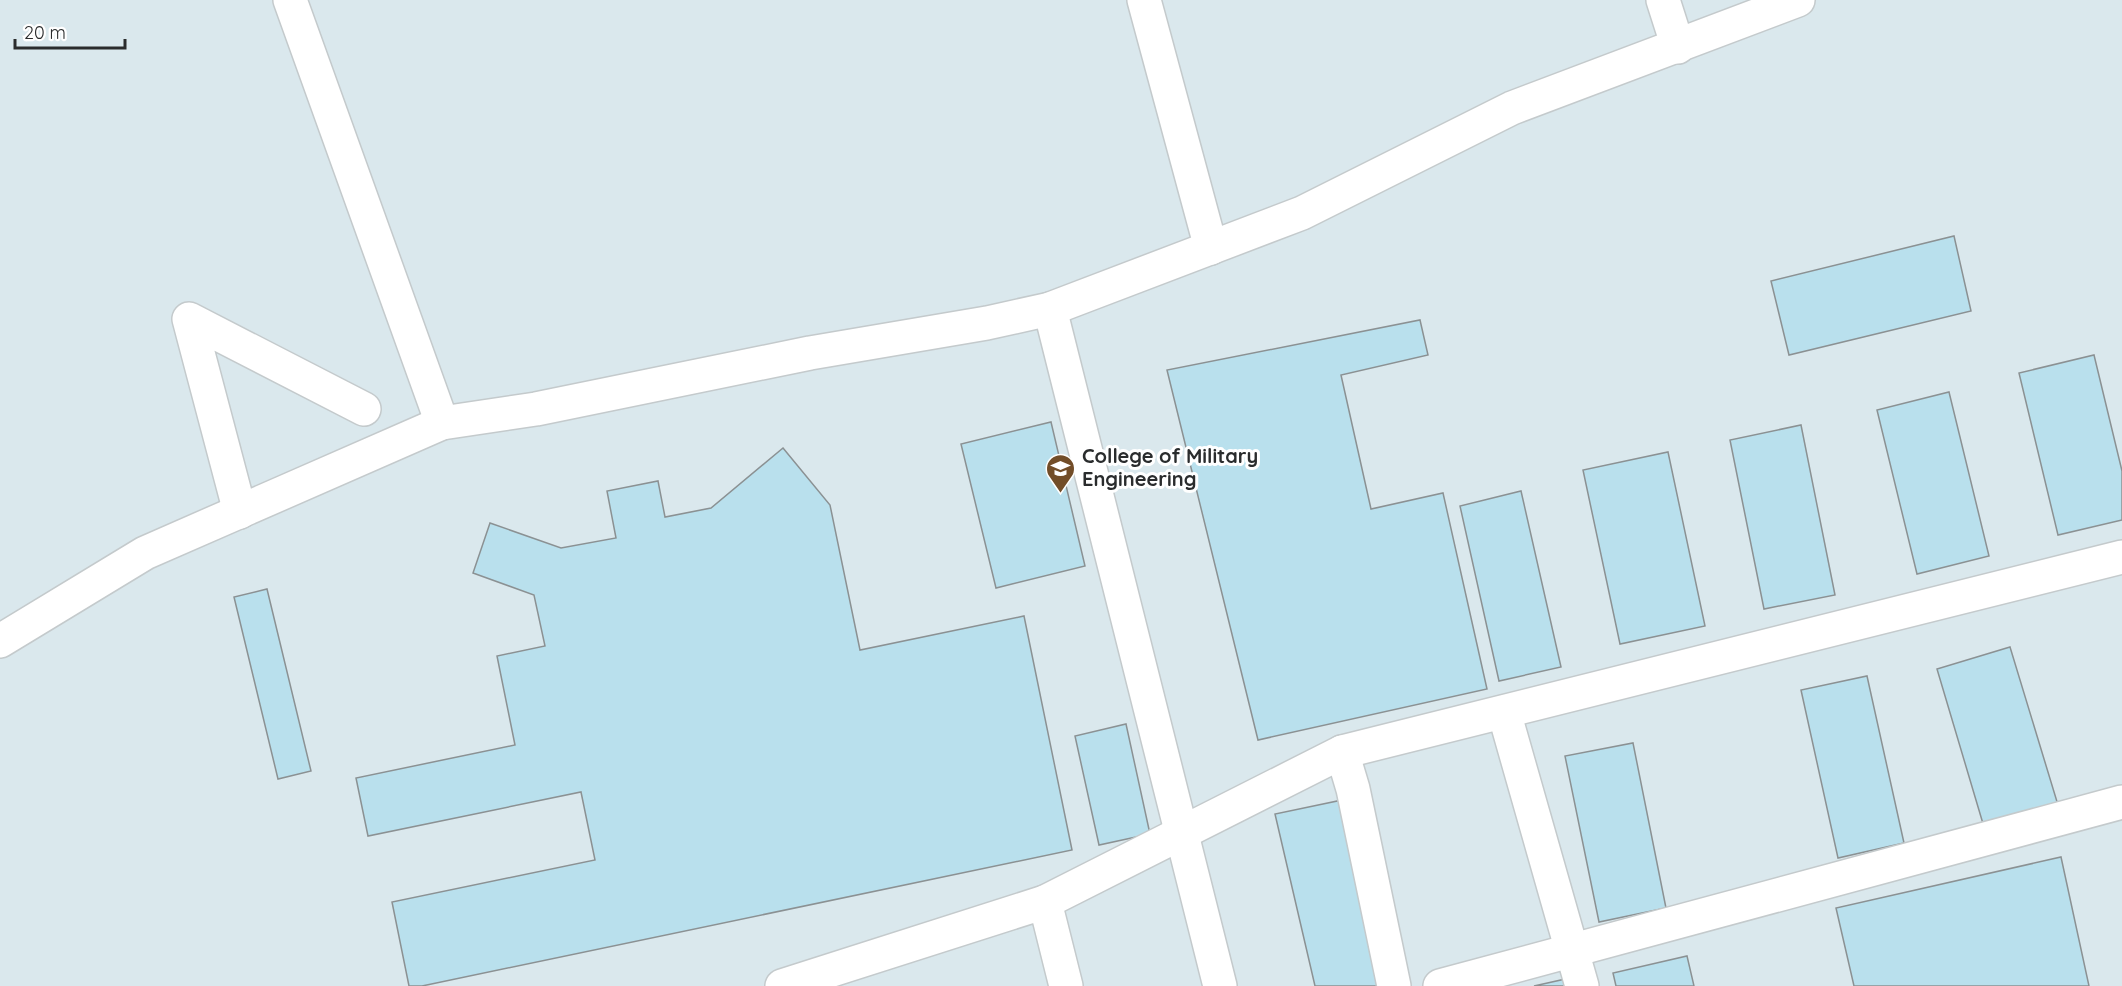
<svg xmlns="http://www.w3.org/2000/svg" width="2122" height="986" font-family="Quicksand,sans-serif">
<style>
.built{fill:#dae8ed}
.building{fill:#b9e0ed;stroke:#8b9193;stroke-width:1.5}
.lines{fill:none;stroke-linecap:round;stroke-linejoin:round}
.minor-casing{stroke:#c4cacc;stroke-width:36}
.minor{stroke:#fff;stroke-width:33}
.labels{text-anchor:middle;stroke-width:6;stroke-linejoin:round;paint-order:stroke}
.poi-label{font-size:20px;font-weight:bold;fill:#2a2c2d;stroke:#fff;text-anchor:start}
</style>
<rect width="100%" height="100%" fill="#eff5f8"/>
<!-- built -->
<rect class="built" x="0" y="0" width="2122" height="986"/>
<!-- building -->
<g class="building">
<path d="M1954,236L1971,311L1789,355L1771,281Z"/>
<path d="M1420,320L1428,355L1341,375L1371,509L1443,493L1487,689L1258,740L1167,370Z"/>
<path d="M2094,355L2122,471V520L2058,535L2019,373Z"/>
<path d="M1949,392L1989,556L1917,574L1877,410Z"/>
<path d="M1051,422L1085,566L996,588L961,444Z"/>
<path d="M1801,425L1835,595L1764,609L1730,440Z"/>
<path d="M783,448L830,505L860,650L1024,616L1072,850L422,986H409L392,902L595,860L581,792L368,836L356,778L515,745L497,656L545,646L534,595L473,573L490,523L561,548L616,538L607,491L658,481L665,517L711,508Z"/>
<path d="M1668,452L1705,626L1620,644L1583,470Z"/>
<path d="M1521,491L1561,667L1499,681L1460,506Z"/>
<path d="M267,589L311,771L278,779L234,597Z"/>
<path d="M2010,647L2058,805L1984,827L1937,669Z"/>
<path d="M1867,676L1904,843L1838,858L1801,690Z"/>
<path d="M1126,724L1150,834L1099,845L1075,736Z"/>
<path d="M1633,743L1666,908L1599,922L1565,756Z"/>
<path d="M1347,799L1388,986H1315L1275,814Z"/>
<path d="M2061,857L2089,986H1854L1836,908Z"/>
<path d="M1687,956L1694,986H1616L1613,973Z"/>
<path d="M1570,978L1572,986H1534Z"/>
</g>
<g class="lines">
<defs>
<g id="minor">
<path d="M290,0L442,423"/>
<path d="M1144,0L1211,248"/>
<path d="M1663,0L1678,47"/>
<path d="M1050,309L1220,986"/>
<path d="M240,512L189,319L364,409"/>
<path d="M0,641L145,553L442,423L536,409L810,353L987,323L1050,309L1302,213L1512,108L1798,0"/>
<path d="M1504,712L1582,986"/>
<path d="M1342,752L1353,789L1394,986"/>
<path d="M1045,902L1342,752L2122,557"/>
<path d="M782,986L1045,902L1066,986"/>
<path d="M1440,986L2122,802"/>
</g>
</defs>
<!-- minor casing -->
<use href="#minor" class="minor-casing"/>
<!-- minor -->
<use href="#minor" class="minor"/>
</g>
<!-- icons -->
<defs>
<symbol id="university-pin" viewBox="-11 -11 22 30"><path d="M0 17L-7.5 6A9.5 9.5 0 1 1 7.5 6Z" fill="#724d28" stroke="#fff"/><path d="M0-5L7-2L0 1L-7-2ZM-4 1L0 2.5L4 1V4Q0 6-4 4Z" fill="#fff"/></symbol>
</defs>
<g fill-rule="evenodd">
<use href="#university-pin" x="1044" y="452" width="33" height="45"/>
</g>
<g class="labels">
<!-- poi labels -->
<g class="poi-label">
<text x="1082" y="463">College of Military<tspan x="1082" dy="23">Engineering</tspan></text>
</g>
</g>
<!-- scale -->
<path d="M15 39v9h110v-9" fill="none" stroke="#2a2c2d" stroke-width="3"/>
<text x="24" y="39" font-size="18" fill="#2a2c2d" stroke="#ffffff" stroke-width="4.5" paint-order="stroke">20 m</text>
</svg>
